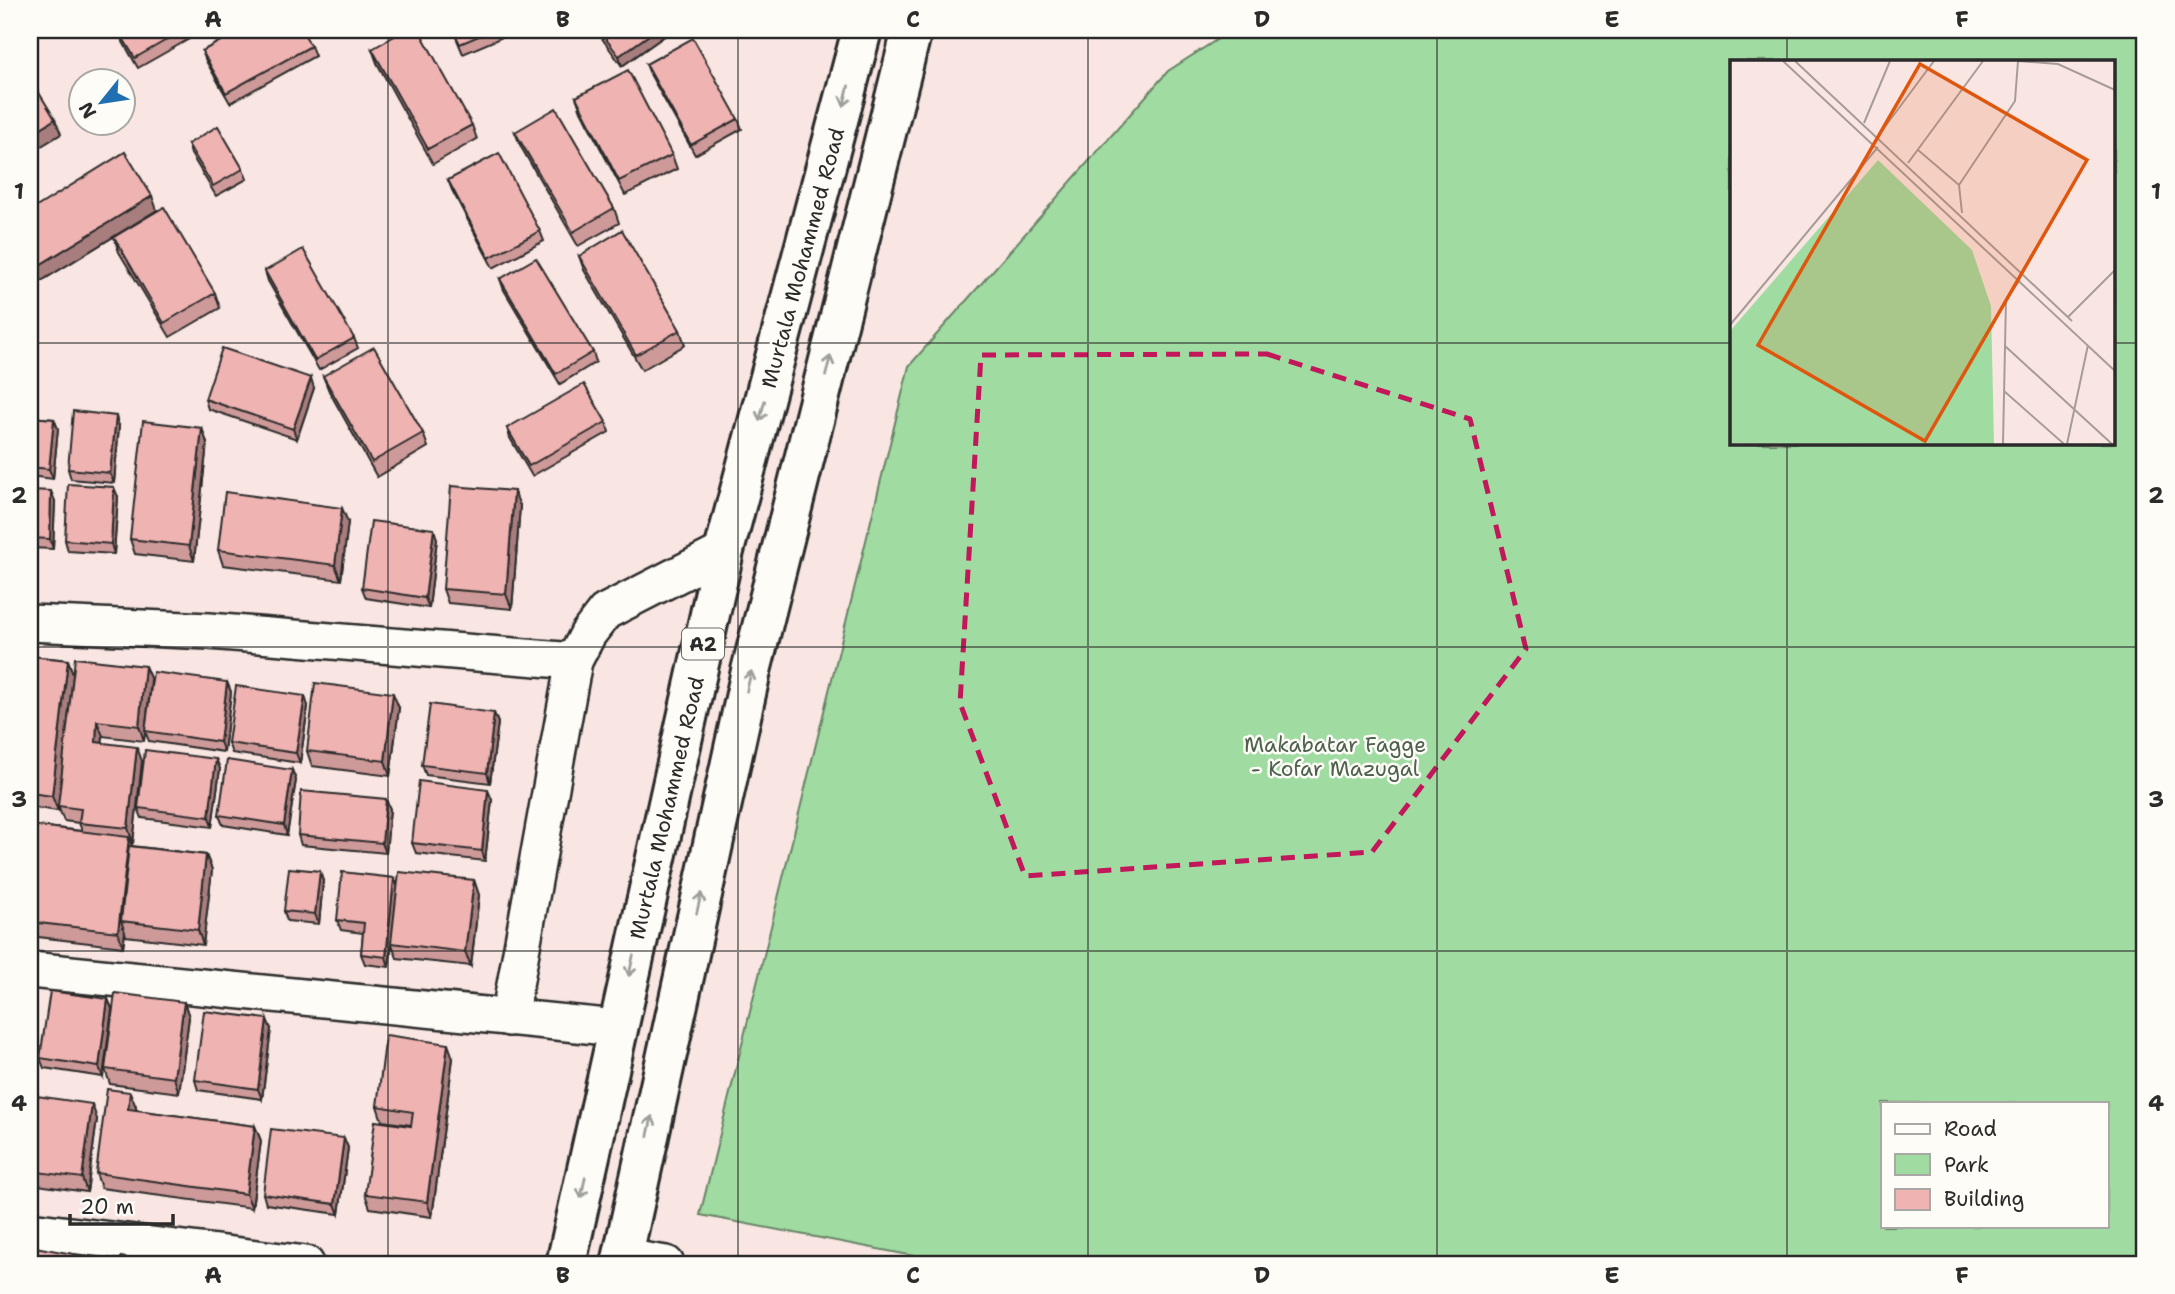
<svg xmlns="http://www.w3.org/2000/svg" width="2175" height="1294" font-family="'Shantell Sans',sans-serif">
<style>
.green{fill:#a0dba1;stroke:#668366;stroke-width:2;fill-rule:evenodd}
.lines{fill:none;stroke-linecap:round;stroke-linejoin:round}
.street-casing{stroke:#2b2b2b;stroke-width:40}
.highway-casing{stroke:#2b2b2b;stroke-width:44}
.street{stroke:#fdfcf7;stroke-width:35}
.highway{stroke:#fdfcf7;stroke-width:38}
.wall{fill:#ce9a99;stroke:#2b2b2b;stroke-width:2}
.shaded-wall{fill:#a77d7d;stroke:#2b2b2b;stroke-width:2}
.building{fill:#efb3b2;stroke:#2b2b2b;stroke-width:2}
.oneway{stroke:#9e9e9b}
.marked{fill:none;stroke:#c2185b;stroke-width:5;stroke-dasharray:14 9;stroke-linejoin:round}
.grid{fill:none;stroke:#2b2b2b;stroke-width:2;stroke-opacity:0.55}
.labels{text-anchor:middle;stroke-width:5;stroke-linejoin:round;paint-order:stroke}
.shield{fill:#fdfcf7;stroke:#6a6a68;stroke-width:2}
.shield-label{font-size:19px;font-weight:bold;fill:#2b2b2b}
.street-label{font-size:21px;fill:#2b2b2b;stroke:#fdfcf7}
.park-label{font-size:21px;fill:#4e604e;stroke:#fdfcf7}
.inset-road{fill:none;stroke:#a79b99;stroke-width:2}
.view{fill:#df570e;fill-opacity:0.15;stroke:#df570e;stroke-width:3.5}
.inset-edge{fill:none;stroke:#2b2b2b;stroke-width:3.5}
.neatline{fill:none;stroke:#2b2b2b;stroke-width:2.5}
.grid-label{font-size:23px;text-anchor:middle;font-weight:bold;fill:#2b2b2b}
</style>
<rect width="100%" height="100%" fill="#f9e6e2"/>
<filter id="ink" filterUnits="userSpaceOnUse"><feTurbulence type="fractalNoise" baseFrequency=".0143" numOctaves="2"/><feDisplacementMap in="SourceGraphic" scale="14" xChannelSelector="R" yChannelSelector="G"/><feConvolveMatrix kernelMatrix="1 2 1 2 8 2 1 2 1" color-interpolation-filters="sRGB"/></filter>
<g filter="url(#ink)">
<!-- green -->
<path class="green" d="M1232,30H2145V1264H956L700,1215L909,366L1168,71ZM1732,61H2114V443H1732ZM1883,1103H2107V1226H1883Z"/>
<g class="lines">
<defs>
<g id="street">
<path d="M30,623L209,631L574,661"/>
<path d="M30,970L617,1028"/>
<path d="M509,1018L574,661L588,634L605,612L724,551"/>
<path d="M30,1230L306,1264"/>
<path d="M623,1257L666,1264"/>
</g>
<g id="highway">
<path d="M566,1264L724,551L862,30"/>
<path d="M621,1264L751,671L912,30"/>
</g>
</defs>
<!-- street casing -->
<use href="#street" class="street-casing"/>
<!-- highway casing -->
<use href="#highway" class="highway-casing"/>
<!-- street -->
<use href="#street" class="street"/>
<!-- highway -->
<use href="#highway" class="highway"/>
</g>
<!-- wall -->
<g class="wall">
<path d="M116,30H205L138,68Z"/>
<path d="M453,30H503L505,36L463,54Z"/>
<path d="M596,30H673L622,66Z"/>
<path d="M311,46L315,56L230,103L206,61L202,51Z"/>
<path d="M372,49L472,125L477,139L433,164L377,63Z"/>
<path d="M646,64L738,119L742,129L695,155L650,74Z"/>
<path d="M576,97L672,155L677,169L625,195L581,111Z"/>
<path d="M515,132L614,208L619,223L578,246L521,147Z"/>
<path d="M188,144L243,169L247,179L216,196L191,154Z"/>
<path d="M448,180L540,231L544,241L493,268L452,190Z"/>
<path d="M157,210L38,283L30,270V211Z"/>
<path d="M114,237L215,293L220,308L170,337L119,252Z"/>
<path d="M579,256L680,330L685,345L642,370L584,270Z"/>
<path d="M265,271L354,338L358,348L319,370L268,281Z"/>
<path d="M500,279L593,352L596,362L560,384L504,290Z"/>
<path d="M323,376L423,433L428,447L377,477L329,391Z"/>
<path d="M314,388L297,439L208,409L205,399Z"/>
<path d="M30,417L54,419L58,429L53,479L30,476Z"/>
<path d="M606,422L609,432L532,476L510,438L507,428Z"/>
<path d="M119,426L114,483L71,479L68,469Z"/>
<path d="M202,428L207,443L194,561L135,554L130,539Z"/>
<path d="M30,490L55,501L53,549L30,548Z"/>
<path d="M118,497L114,554L68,551L65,540Z"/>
<path d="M520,506L512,609L448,603L443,589Z"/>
<path d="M348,522L341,580L223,565L218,550Z"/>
<path d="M437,539L429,608L366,598L362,588Z"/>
<path d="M30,656L68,660L73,674L151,680L144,741L103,736L102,743L142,761L133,843H131L132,846L206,855L212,870L203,945L126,936L125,932L123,947L30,936V825L82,831L79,823L64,821L58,806L60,787L58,811L30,807Z"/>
<path d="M227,682L231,692L224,752L149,741L145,731Z"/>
<path d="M308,706L300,763L232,753L228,743Z"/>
<path d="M399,708L390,776L312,766L307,751Z"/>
<path d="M494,713L498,723L490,783L426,775L422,765Z"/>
<path d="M216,759L220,769L212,827L142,818L138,808Z"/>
<path d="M292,770L296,780L287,835L223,825L219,815Z"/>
<path d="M492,800L485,861L416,853L412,843Z"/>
<path d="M390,809L386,853L301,845L298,835Z"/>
<path d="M394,878L398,887L474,880L479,895L471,966L397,958L392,944L389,967L365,964L361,954L363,933L341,930L337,920Z"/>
<path d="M323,881L319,924L287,921L284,911Z"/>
<path d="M108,999L112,1009L103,1077L44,1068L40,1058Z"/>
<path d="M184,1002L189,1017L179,1093L110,1084L105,1069Z"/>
<path d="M271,1029L262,1099L198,1090L195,1080Z"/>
<path d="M453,1058L432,1217L370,1208L365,1194L411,1125L382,1121L377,1106Z"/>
<path d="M30,1095L97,1119L87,1192L30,1184Z"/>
<path d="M136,1107V1110L255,1126L261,1141L252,1208L101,1188L96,1173Z"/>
<path d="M344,1138L348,1148L339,1214L266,1204L263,1194Z"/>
</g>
<!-- shaded-wall -->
<g class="shaded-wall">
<path d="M656,30H673L622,66L619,56Z"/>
<path d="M55,119L61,134L30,153V135Z"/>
<path d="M152,196L157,210L38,283L33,269Z"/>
<path d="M311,378L314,388L297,439L293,429Z"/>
<path d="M116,416L119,426L114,483L110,473Z"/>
<path d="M54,419L58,429L53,479L49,469Z"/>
<path d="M202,428L207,443L194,561L189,546Z"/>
<path d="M114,487L118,497L114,554L111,544Z"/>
<path d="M51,491L55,501L53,549L50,539Z"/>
<path d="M514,491L520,506L512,609L506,594Z"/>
<path d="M342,508L348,522L341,580L335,565Z"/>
<path d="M434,529L437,539L429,608L425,598Z"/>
<path d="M68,660L73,675L58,811L52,796Z"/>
<path d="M145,666L151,680L144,741L139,726Z"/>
<path d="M227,682L231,692L224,752L220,742Z"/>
<path d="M393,693L399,708L390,776L385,761Z"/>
<path d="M305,696L308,706L300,763L296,753Z"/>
<path d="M494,713L498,723L490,783L487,773Z"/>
<path d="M97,721L103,736L101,756L96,742Z"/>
<path d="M137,747L142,761L133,843L128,828Z"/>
<path d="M216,759L220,769L212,827L209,817Z"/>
<path d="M292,770L296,780L287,835L284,825Z"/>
<path d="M488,790L492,800L485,861L482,851Z"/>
<path d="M386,799L390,809L386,853L382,843Z"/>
<path d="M129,837L134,852L121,921L125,932L123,947L118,932Z"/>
<path d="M206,855L212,870L203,945L198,930Z"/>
<path d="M320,871L323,881L319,924L315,914Z"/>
<path d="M394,878L398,888L389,967L386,957Z"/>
<path d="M474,880L479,895L471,966L465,952Z"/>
<path d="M108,999L112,1009L103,1077L99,1067Z"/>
<path d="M184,1002L189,1017L179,1093L174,1078Z"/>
<path d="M267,1019L271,1029L262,1099L258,1089Z"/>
<path d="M448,1044L453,1058L432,1217L427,1202Z"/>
<path d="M130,1092L136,1107L134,1123L128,1109Z"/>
<path d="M92,1104L97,1119L87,1192L82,1178Z"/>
<path d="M255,1126L261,1141L252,1208L246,1194Z"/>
<path d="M344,1138L348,1148L339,1214L335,1204Z"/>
</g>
<!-- building -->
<g class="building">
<path d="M118,30H184L135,58Z"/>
<path d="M241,30H302L311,46L226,93L202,51Z"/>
<path d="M405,30H419L472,125L428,149L372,49Z"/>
<path d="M453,30H493L460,44Z"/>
<path d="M599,30H656L619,56Z"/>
<path d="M693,38L738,119L691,145L646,64Z"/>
<path d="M628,70L672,155L619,181L576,97Z"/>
<path d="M30,78L55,119L30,135Z"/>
<path d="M556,108L614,208L573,232L515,132Z"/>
<path d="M218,126L243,169L213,186L188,144Z"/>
<path d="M125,152L152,196L33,269L30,264V211Z"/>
<path d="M499,153L540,231L489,258L448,180Z"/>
<path d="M164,207L215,293L164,323L114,237Z"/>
<path d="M622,230L680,330L636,355L579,256Z"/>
<path d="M303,249L354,338L315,360L265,271Z"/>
<path d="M536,258L593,352L556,374L500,279Z"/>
<path d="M374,347L423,433L372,462L323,376Z"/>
<path d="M222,348L311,378L293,429L205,399Z"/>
<path d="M584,384L606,422L529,466L507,428Z"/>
<path d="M73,411L116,416L110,473L68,469Z"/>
<path d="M30,417L54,419L49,469L30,467Z"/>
<path d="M143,421L202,428L189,546L130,539Z"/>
<path d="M68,484L114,487L111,544L65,540Z"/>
<path d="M451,486L514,491L506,594L443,589Z"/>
<path d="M30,490L51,491L50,539L30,538Z"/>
<path d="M225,492L342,508L335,565L218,550Z"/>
<path d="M371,521L434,529L425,598L362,588Z"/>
<path d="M30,656L68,660L52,796L30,793V725L31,711L30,710Z"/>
<path d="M75,658L145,666L139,726L97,721L96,742L137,747L128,828L79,823L81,809L58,806Z"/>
<path d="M153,672L227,682L220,742L145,731Z"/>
<path d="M315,683L393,693L385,761L307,751Z"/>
<path d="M236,686L305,696L296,753L228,743Z"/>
<path d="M430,704L494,713L487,773L422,765Z"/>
<path d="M145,750L216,759L209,817L138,808Z"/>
<path d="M227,760L292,770L284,825L219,815Z"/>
<path d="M419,781L488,790L482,851L412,843Z"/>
<path d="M301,791L386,799L382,843L298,835Z"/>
<path d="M30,825L129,837L118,932L30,922Z"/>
<path d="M129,846L206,855L198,930L121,921Z"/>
<path d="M289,868L320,871L315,914L284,911Z"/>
<path d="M342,872L394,878L386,957L361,954L364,923L337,920Z"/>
<path d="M399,872L474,880L465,952L391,943Z"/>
<path d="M50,991L108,999L99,1067L40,1058Z"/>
<path d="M115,993L184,1002L174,1078L105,1069Z"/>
<path d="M204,1011L267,1019L258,1089L195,1080Z"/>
<path d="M386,1035L448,1044L427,1202L365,1194L375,1121L411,1126L413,1112L377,1106Z"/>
<path d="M107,1089L130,1092L128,1109L255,1126L246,1194L96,1173Z"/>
<path d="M30,1095L92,1104L82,1178L30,1171Z"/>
<path d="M271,1129L344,1138L335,1204L263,1194Z"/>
<path d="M30,1246L89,1257L91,1264H30Z"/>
<path d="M121,1257L153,1264H120Z"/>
</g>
<!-- one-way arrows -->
<defs><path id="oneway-shaft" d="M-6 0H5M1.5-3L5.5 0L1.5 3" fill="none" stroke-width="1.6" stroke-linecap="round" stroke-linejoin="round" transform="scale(1.75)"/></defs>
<g class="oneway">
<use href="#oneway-shaft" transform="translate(846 96) rotate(104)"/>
<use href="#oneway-shaft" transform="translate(828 366) rotate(-76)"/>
<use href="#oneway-shaft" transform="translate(762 411) rotate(105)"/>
<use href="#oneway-shaft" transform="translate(749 681) rotate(-77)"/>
<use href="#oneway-shaft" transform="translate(699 903) rotate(-77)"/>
<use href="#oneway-shaft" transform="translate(631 966) rotate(102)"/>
<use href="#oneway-shaft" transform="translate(650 1126) rotate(-78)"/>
<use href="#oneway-shaft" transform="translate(583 1188) rotate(102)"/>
</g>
</g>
<!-- marked area -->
<path class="marked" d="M1267,354L1470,419L1526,649L1372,852L1025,876L960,703L981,355Z"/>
<!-- grid -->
<path class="grid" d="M388,30V1264M738,30V1264M1088,30V1264M1437,30V1264M1787,30V61M30,343H1732M2114,343H2145M1787,443V1264M30,647H2145M30,951H2145"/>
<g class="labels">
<!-- shield labels -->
<rect class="shield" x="682" y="628.5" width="42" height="31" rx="5"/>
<g class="shield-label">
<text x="703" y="651">A2</text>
</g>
<!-- street labels -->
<g class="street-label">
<text transform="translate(803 258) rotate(-75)" y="7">Murtala Mohammed Road</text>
<text transform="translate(667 808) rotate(-77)" y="7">Murtala Mohammed Road</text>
</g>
<!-- park labels -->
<g class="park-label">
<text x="1335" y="752">Makabatar Fagge<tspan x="1335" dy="24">- Kofar Mazugal</tspan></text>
</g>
</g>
<!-- overview -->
<g transform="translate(1730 60)">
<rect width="385" height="385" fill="#f9e6e2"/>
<path d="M148,100L242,190L261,246L264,384L0,383V271Z" fill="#a0dba1"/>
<path class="inset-road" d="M53,1L385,311M65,1L342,261M288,1L328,4L385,30M134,63L160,1M148,76L204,1M188,90L229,125L232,153M178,103L253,1M229,125L285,41L288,1M338,257L385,210M0,265L148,87M275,286L382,384M274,331L334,384M273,384L276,239L290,220M337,384L358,285"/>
<path class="view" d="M190,4L357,100L195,381L28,285Z"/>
<rect width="385" height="385" class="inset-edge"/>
</g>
<!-- margin -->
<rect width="2175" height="1294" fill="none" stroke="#fdfcf7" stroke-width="77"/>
<!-- legend -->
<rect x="1881" y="1102" width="228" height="126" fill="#fdfcf7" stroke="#a9a8a5" stroke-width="2"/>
<rect x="1895" y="1124" width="35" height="10" fill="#fdfcf7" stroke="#a9a8a5" stroke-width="2"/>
<text x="1944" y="1136" font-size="21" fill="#2b2b2b">Road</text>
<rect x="1895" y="1154" width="35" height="21" fill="#a0dba1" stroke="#a9a8a5" stroke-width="2"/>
<text x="1944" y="1172" font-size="21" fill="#2b2b2b">Park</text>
<rect x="1895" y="1189" width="35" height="21" fill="#efb3b2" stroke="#a9a8a5" stroke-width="2"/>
<text x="1944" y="1206" font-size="21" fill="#2b2b2b">Building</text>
<!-- north arrow -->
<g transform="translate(102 102) rotate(240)"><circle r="33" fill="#fdfcf7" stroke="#a9a8a5" stroke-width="2"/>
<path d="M0-5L12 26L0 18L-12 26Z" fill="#1f6fb2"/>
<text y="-10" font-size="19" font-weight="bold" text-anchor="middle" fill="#2b2b2b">N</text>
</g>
<!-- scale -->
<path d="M70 1214v10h103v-10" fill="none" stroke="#2b2b2b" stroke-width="3.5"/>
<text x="80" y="1214" font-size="21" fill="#2b2b2b" stroke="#fdfcf7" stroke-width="5" paint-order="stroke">20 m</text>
<rect x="38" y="38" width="2098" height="1218" class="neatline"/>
<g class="grid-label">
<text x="213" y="27">A</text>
<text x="563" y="27">B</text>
<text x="913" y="27">C</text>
<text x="1262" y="27">D</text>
<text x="1612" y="27">E</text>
<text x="1962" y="27">F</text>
<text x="19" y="199">1</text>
<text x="2156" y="199">1</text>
<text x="19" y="503">2</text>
<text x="2156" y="503">2</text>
<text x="19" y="807">3</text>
<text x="2156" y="807">3</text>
<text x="19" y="1111">4</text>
<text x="2156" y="1111">4</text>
<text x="213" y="1283">A</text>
<text x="563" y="1283">B</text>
<text x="913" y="1283">C</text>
<text x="1262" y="1283">D</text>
<text x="1612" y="1283">E</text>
<text x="1962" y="1283">F</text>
</g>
</svg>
